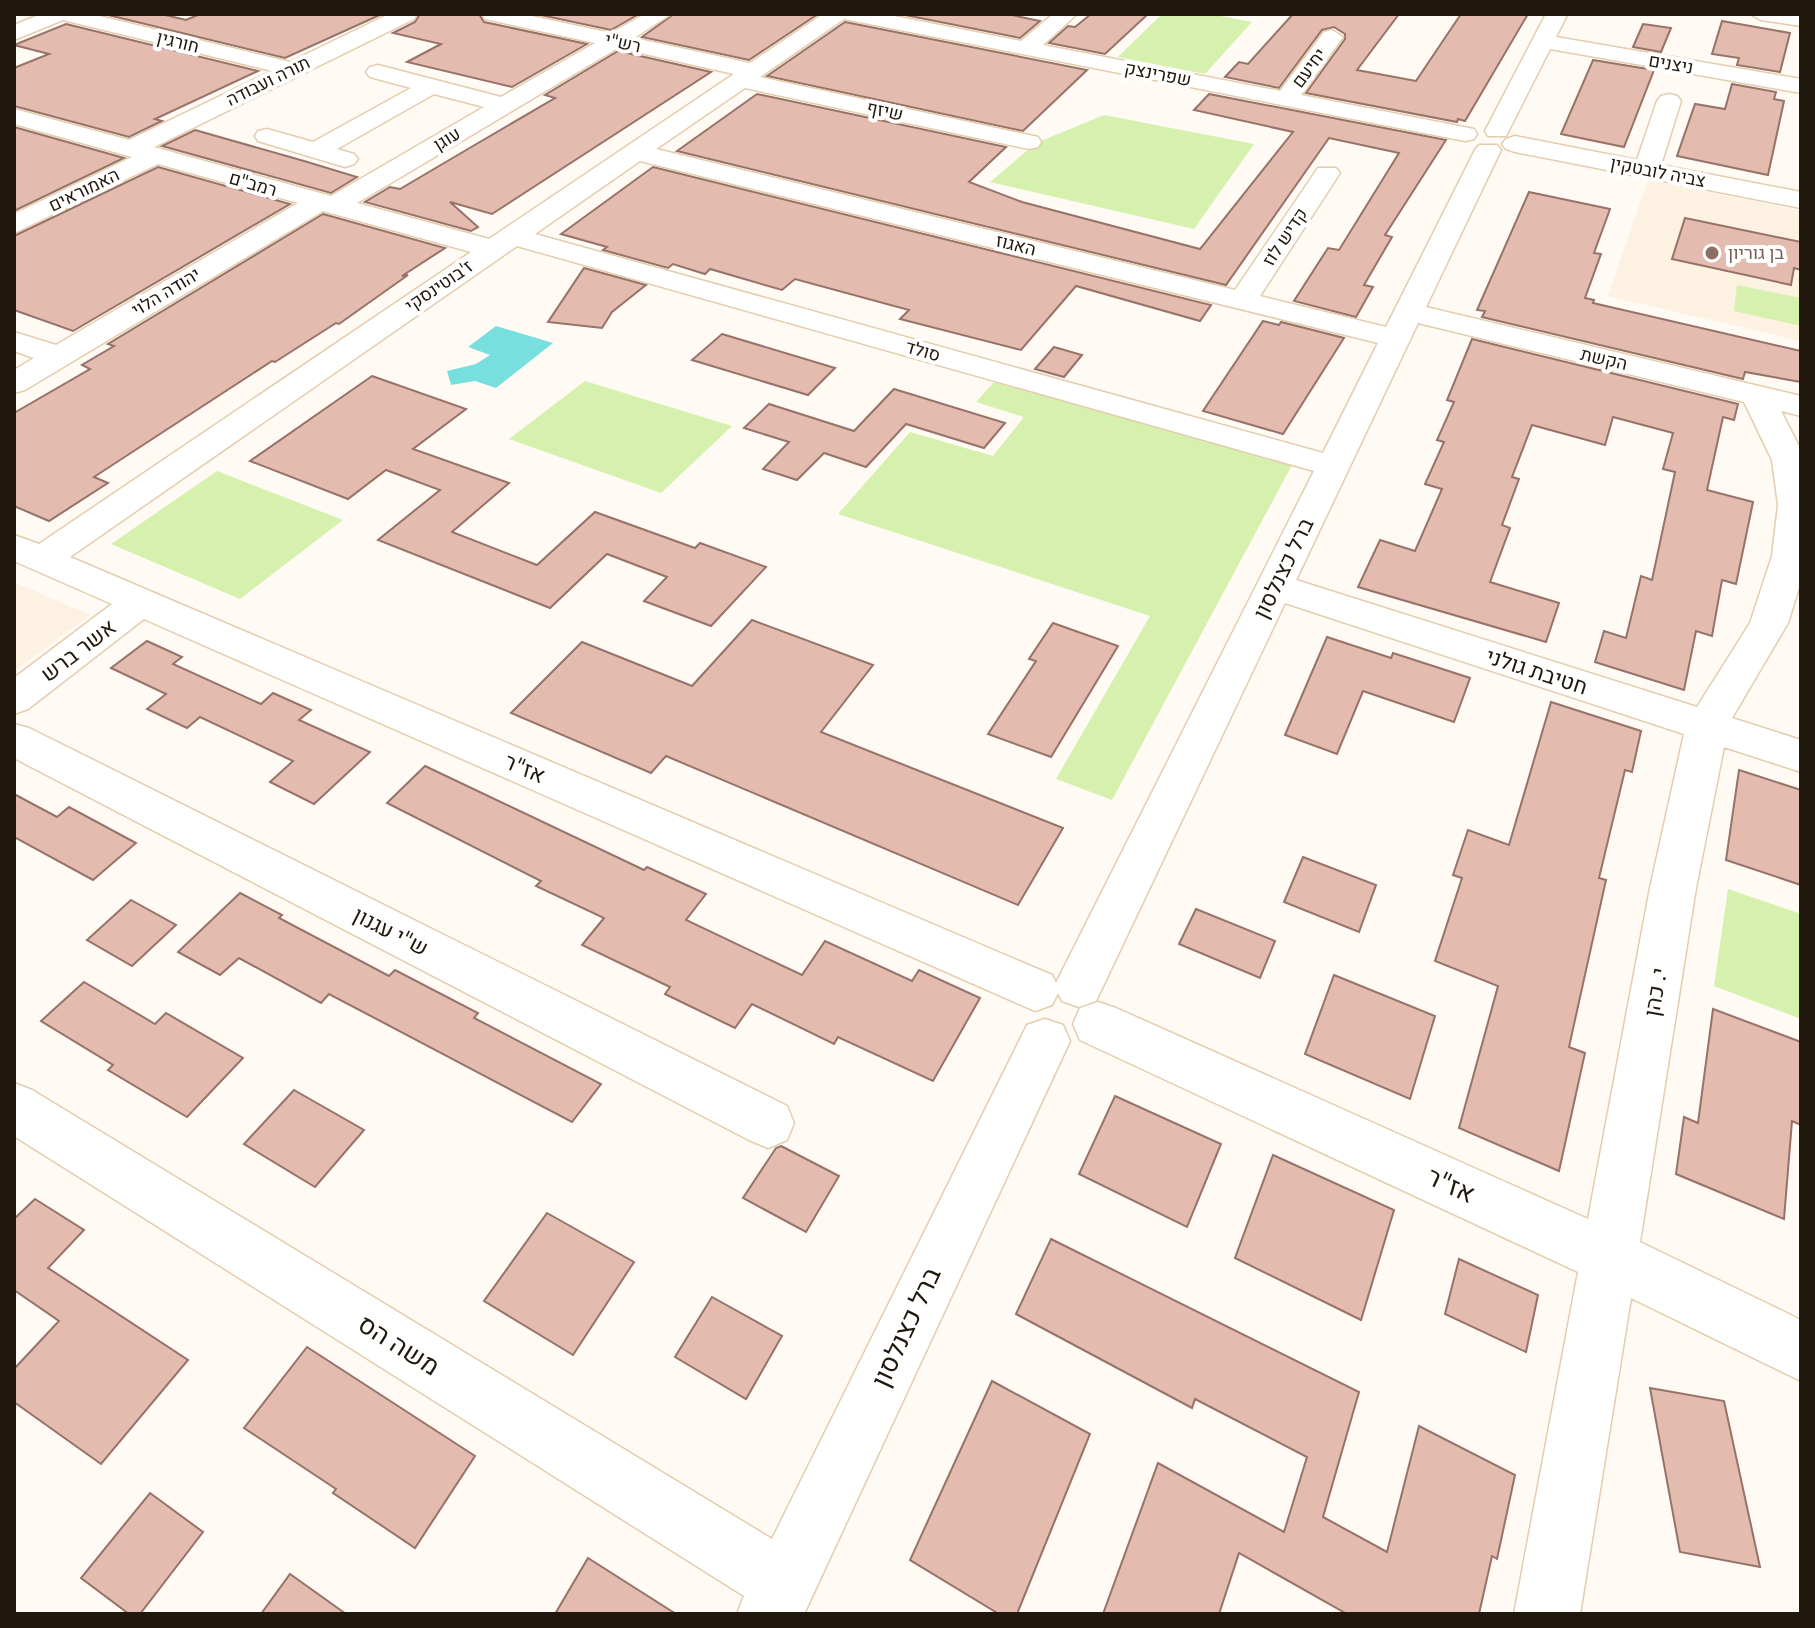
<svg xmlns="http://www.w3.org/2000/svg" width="1815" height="1628" font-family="'IBM Plex Sans',Heebo,sans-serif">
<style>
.built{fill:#fdf1e2}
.green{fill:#d5f1ad}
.water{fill:#78dfdf}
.building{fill:#e3bbaf;stroke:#977268;stroke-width:2}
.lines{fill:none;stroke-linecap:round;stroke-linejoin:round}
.minor-casing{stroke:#e4cdae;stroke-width:3}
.minor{fill:#fff;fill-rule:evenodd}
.education-dot{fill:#8d6e63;stroke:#fff;stroke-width:3}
.labels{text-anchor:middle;stroke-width:8;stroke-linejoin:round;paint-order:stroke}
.far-street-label{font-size:18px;fill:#20180c;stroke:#fff}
.far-education-label{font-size:18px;fill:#785e54;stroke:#fff;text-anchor:start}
.street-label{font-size:22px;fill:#20180c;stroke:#fff}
.near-street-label{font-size:26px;fill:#20180c;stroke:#fff}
</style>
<rect width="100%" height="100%" fill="#fffaf4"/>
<!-- built -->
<g class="built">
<path d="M1648,180L1801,211V341L1608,296Z"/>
<path d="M14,582L90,615L14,671Z"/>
</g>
<!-- green -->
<g class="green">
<path d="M1162,14H1210L1252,22L1205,74L1118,57Z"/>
<path d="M1104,115L1254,144L1194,229L990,182L1036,143Z"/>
<path d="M1737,285L1801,298V326L1734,311Z"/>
<path d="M585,381L732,426L661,493L509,439Z"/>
<path d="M994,382L1292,465L1112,800L1056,779L1150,616L838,514L910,432L993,456L1024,417L976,402Z"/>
<path d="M217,471L343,520L240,599L111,544Z"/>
<path d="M1728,889L1801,914V1019L1714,986Z"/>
</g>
<!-- water -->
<path class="water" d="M496,326L553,343L496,388L475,381L451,385L447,371L476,364L490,355L468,347Z"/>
<!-- building -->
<g class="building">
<path d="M104,14H161L186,20L200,14H382L285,58Z"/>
<path d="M420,14H479L484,22L587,44L512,87L407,62L441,44L393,33L415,22Z"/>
<path d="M536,14H639L611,30Z"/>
<path d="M674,14H818L749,60L642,37Z"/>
<path d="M900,14H1007L1040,21L1020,38Z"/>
<path d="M1091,14H1148L1105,54L1049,43L1068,26L1075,27Z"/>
<path d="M1293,14H1399L1357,70L1416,81L1461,14H1528L1465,121L1458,119L1457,122L1306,93L1345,39V34L1334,27L1322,30L1279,88L1225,77L1239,62L1248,64Z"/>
<path d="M1722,21L1790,33L1780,72L1737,65L1739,58L1712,54Z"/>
<path d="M845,22L1087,70L1023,131L767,76Z"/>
<path d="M66,24L258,71L155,119L162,121L129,137L14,106V68L49,54L14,45Z"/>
<path d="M1643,24L1671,28L1661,52L1633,47Z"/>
<path d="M618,51L711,72L492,214L450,202L478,227L471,231L365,202L390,187L400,189L473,146L555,98L545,95Z"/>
<path d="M1593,60L1654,70L1624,147L1561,134Z"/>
<path d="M1732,84L1776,92L1774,99L1784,101L1768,175L1677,156L1695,104L1725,109Z"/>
<path d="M1209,94L1446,140L1385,235L1392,237L1364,285L1373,287L1356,317L1294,301L1328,248L1339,250L1399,153L1329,138L1226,285L677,151L757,94L1006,147L969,182L1022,202L1200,249L1293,132L1194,110Z"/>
<path d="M14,127L124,158L14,211Z"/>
<path d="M195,130L304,161L357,177L331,193L162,146Z"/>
<path d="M158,167L290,204L73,331L14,310V236Z"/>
<path d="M653,167L1211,305L1200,321L1076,286L1021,350L900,319L909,310L795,279L782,290L710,269L705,274L673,264L668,268L603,250L607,247L561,234Z"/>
<path d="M1529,192L1610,209L1594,253L1601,254L1585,298L1594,300L1593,303L1801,351V382L1745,372L1743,379L1482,317L1485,311L1477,310Z"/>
<path d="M323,214L445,248L402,276L408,275L339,324L336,323L275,362L272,361L94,477L108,483L49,521L14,506V413L90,369L82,365L114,346L108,344Z"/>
<path d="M1685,218L1801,242V270L1794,268L1791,285L1672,259Z"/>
<path d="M584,268L646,285L612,312L602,328L548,322Z"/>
<path d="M1263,321L1279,325L1281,322L1344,338L1283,434L1203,411Z"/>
<path d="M722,334L835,368L808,395L692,360Z"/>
<path d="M1472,339L1738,404L1734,420L1723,417L1707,490L1753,502L1746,536L1736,584L1722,580L1712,636L1696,631L1684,690L1595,662L1604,631L1626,638L1641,576L1652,580L1675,472L1663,469L1673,433L1613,417L1605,445L1532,425L1512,477L1519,479L1502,525L1510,528L1490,582L1559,603L1546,642L1358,587L1380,540L1415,551L1442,489L1425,484L1444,442L1437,440L1454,402L1447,400Z"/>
<path d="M1054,347L1082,355L1064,377L1035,369Z"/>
<path d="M372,376L466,409L413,449L509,483L452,532L537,565L595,512L695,548L700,543L766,567L711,626L644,601L667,577L607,554L550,608L378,540L440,490L386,470L348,499L250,461Z"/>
<path d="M894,389L1005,423L984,448L906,424L866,467L824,453L797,480L763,469L789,442L744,428L769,404L854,431Z"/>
<path d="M752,620L873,665L821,732L1063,828L1018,905L666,756L651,773L511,713L582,642L692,686Z"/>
<path d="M1053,623L1118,646L1051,757L988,734L1036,661L1029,659Z"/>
<path d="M1327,637L1391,658L1393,653L1470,678L1454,722L1363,691L1337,754L1285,735Z"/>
<path d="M147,641L182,657L173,664L261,704L273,693L311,710L299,720L370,752L314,804L270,782L293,761L200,717L187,728L147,709L166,694L111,668Z"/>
<path d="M1551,702L1641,731L1632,772L1625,770L1599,878L1606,880L1569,1047L1585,1053L1559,1171L1459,1128L1498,986L1435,961L1462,878L1453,875L1468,830L1509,845Z"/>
<path d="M425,766L644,870L647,867L706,894L686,920L802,975L825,941L912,981L919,970L980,998L933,1081L838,1037L834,1044L752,1004L735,1028L665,994L670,987L582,945L604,918L536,886L541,881L387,803Z"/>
<path d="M1739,770L1801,790V885L1726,860Z"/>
<path d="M14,794L57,817L69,807L136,843L93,880L14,837Z"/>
<path d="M1303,857L1376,885L1359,932L1284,902Z"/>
<path d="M240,893L282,915L279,918L389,976L395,970L478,1013L474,1018L601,1084L572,1122L329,994L321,1003L239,958L220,975L178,952Z"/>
<path d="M131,900L176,925L132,966L87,940Z"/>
<path d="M1196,909L1275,941L1260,978L1179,944Z"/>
<path d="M1334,975L1435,1016L1410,1099L1305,1054Z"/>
<path d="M84,982L155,1024L166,1013L243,1058L187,1117L108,1070L113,1065L41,1021Z"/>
<path d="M1713,1009L1801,1042V1125L1792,1121L1784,1219L1676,1174L1684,1117L1698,1123Z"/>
<path d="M294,1090L364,1130L315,1187L244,1144Z"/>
<path d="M1115,1096L1221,1144L1187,1227L1079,1174Z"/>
<path d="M781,1146L839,1176L806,1232L743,1198L776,1148Z"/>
<path d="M1273,1155L1394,1210L1361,1320L1235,1258Z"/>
<path d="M35,1199L84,1230L48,1268L188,1360L101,1464L14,1402V1369L59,1321L14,1290V1219Z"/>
<path d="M547,1213L634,1262L573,1355L484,1301Z"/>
<path d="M1051,1239L1359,1392L1323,1517L1387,1552L1419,1426L1515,1475L1497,1559L1492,1556L1479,1614H1347L1239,1553L1219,1614H1103L1158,1463L1284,1532L1307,1457L1195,1399L1192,1408L1016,1314Z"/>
<path d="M1459,1259L1538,1295L1526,1352L1445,1314Z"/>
<path d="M712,1297L782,1336L746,1399L675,1357Z"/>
<path d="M307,1347L475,1456L415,1548L333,1493L336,1489L244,1428Z"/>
<path d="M992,1381L1090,1434L1017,1614H999L910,1560Z"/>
<path d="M1650,1388L1724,1401L1760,1567L1680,1552Z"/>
<path d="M150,1493L203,1532L140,1614H129L81,1578Z"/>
<path d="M588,1558L676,1614H555Z"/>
<path d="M290,1574L346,1614H261Z"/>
</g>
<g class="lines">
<defs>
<g id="minor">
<path d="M41,14H91L290,62L389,14H417L414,19L154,147L331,196L484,107L434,94L337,149L354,154L358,159L354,164L345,167L258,141L255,136L258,131L267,129L313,142L411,88L370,77L366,72L370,67L378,65L501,97L595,43L485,19L482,14H522L611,33L645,14H671L634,38L750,63L823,14H884L1021,41L1053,14H1077L1043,45L1280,91L1324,32L1332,30L1343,37L1301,95L1474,129L1477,134L1474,139L1465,141L844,19L760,77L1029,135L1038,137L1041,142L1038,147L1029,149L745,88L656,149L1235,290L1318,168H1336L1340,173L1260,296L1386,327L1475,150L1479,145H1497L1501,150L1426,307L1801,396V416L1781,411L1801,450V581L1788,623L1732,718L1801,740V772L1724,747L1696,888L1640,1242L1801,1320V1381L1631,1298L1580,1614H1514L1578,1272L1080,1040L1073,1024L1080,1008L1098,1002L1116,1008L1588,1219L1650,888L1684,734L1285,603L1096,1001L1079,1007L1062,1001L1058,993L1052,1005L1035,1011L144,619L28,709L14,714V678L112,604L14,561V535L39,544L471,252L323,211L25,390L14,393V370L34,358L14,351V332L56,345L298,203L158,164L14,233V214L132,157L14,124V109L129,140L272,71L63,20L14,40V25ZM618,48L734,74L489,239L357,203ZM640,161L1378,343L1323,453L535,234ZM517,246L1314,471L1056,983L1052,975L70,557ZM1418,323L1744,402L1772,460L1778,505L1772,556L1750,623L1697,707L1296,580Z"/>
<path d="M1546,14L1567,15L1556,37L1801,79V93L1550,49L1506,136H1488L1485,131Z"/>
<path d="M1750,14H1801V26L1761,20Z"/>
<path d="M1669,94L1677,96L1681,101L1661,165L1801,192V208L1515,152L1506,149L1502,144L1506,139L1515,136L1637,160L1657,101L1661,96Z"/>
<path d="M14,724L29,728L787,1106L794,1123L787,1140L768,1148L749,1140L14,758Z"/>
<path d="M1045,1019L1063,1025L1070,1041L804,1614H737L744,1596L14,1136V1083L32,1090L772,1539L1027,1025Z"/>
</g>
</defs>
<!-- minor casing -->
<use href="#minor" class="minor-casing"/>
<!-- minor -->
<use href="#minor" class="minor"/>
</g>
<!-- markers -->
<circle class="education-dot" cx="1712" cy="253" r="8"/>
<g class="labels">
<!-- far-street labels -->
<g class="far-street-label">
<text transform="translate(178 42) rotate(14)" y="6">חורגין</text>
<text transform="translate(623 43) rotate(12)" y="6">רש"י</text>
<text transform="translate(1671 64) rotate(10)" y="6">ניצנים</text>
<text transform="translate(1309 68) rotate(-53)" y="6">יחיעם</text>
<text transform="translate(1158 74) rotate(11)" y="6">שפרינצק</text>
<text transform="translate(268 81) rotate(-26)" y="6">תורה ועבודה</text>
<text transform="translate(885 111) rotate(12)" y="6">שיזף</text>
<text transform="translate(447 139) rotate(-31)" y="6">עוגן</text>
<text transform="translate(1658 172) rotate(11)" y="6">צביה לובטקין</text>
<text transform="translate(253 184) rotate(16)" y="6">רמב"ם</text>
<text transform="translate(84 190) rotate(-26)" y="6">האמוראים</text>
<text transform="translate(1285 237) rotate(-56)" y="6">קדיש לוז</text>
<text transform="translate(1016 245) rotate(14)" y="6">האגוז</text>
<text transform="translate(439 286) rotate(-34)" y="6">ז'בוטינסקי</text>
<text transform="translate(166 292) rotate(-31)" y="6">יהודה הלוי</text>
<text transform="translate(923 351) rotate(16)" y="6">סולד</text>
<text transform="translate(1604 359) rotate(13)" y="6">הקשת</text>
</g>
<!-- far-education labels -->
<g class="far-education-label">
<text x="1728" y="259">בן גוריון</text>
</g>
<!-- street labels -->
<g class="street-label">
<text transform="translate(1283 568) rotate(-64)" y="8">ברל כצנלסון</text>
<text transform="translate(78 650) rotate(-37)" y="8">אשר ברש</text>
<text transform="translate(1537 671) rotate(18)" y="8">חטיבת גולני</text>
<text transform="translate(525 768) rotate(24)" y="8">אז"ר</text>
<text transform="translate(391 931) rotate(27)" y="8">ש"י עגנון</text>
<text transform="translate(1655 992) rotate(-80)" y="8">י. כהן</text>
</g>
<!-- near-street labels -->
<g class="near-street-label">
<text transform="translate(1451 1185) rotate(25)" y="9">אז"ר</text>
<text transform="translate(906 1327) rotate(-65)" y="9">ברל כצנלסון</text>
<text transform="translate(399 1345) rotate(32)" y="9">משה הס</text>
</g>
</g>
<!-- border -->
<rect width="1815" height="1628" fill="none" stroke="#20180c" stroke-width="32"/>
</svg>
